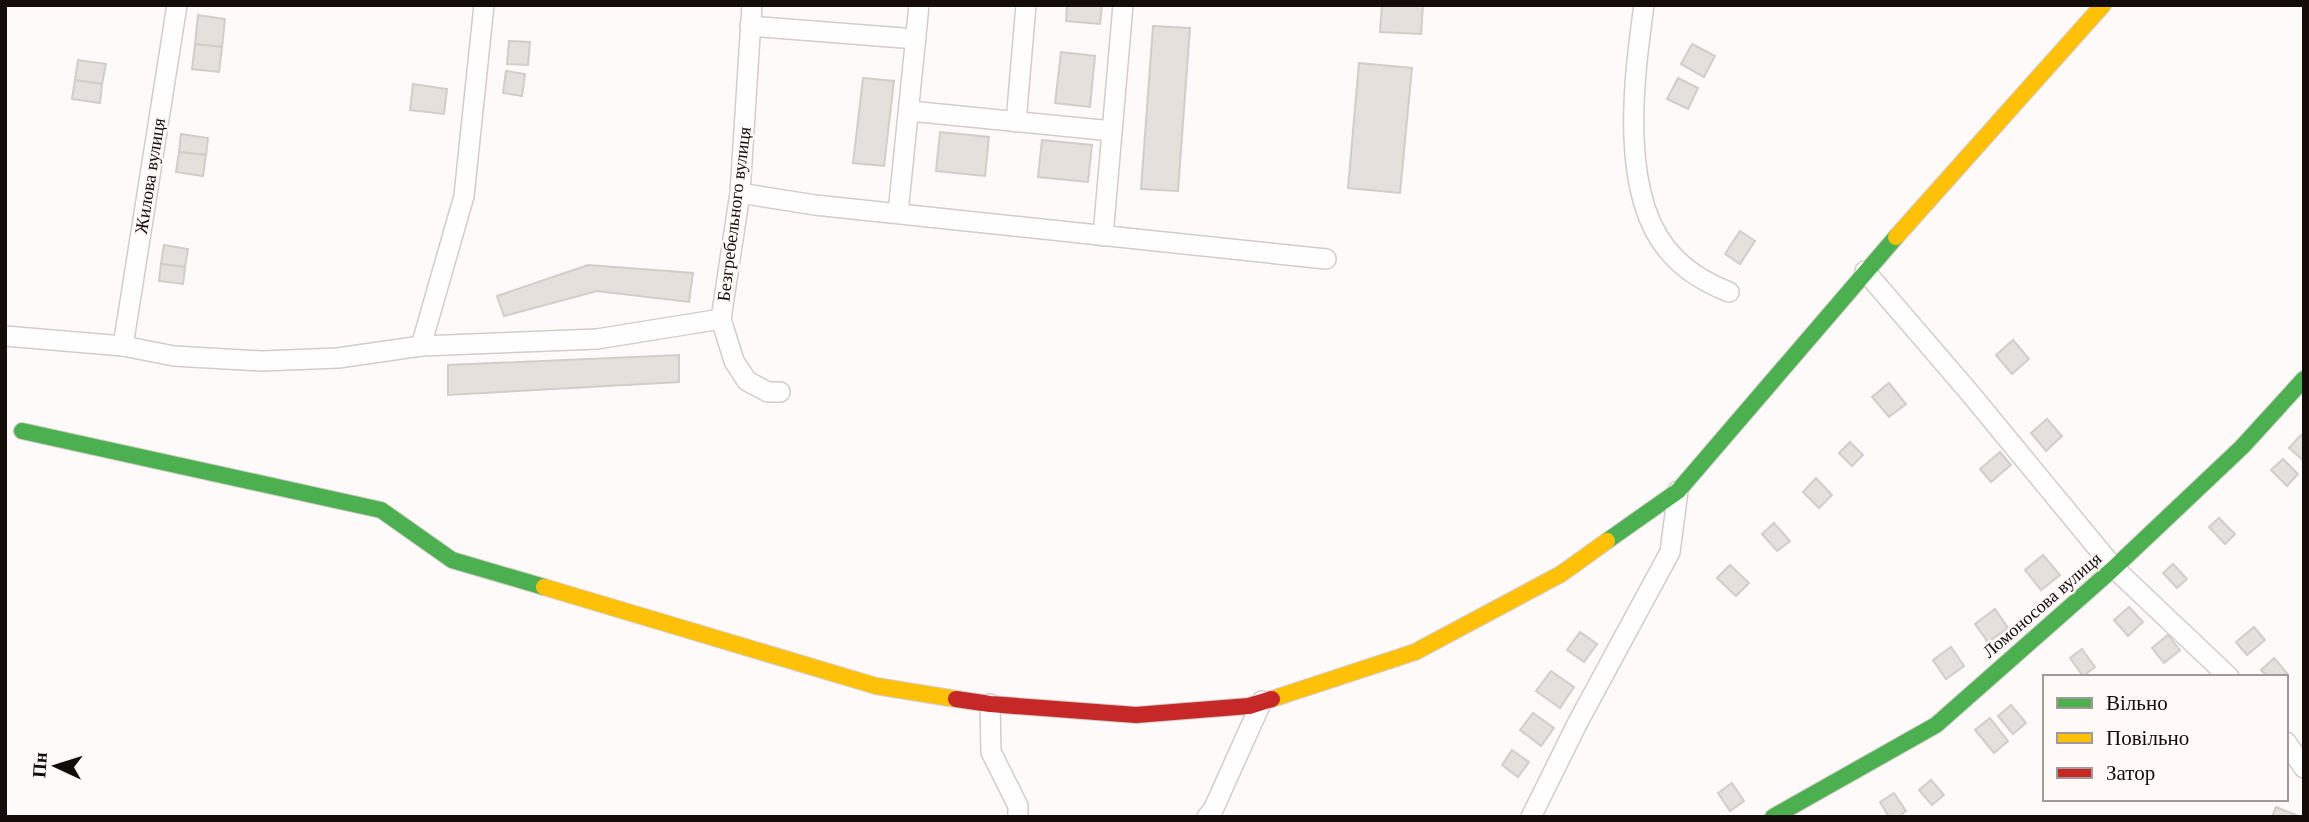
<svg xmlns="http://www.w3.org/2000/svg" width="2309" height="822" font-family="Georgia,serif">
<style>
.building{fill:#e5e0dc;stroke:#d2cdc9;stroke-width:2}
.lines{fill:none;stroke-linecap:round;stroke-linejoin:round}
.street-casing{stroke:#d3ccca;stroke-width:22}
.fast-casing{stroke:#d3ccca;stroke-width:18}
.slow-casing{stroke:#d3ccca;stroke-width:18}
.jam-casing{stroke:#d3ccca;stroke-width:18}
.street{stroke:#fffefe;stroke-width:19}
.fast{stroke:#4caf50;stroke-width:16}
.slow{stroke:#ffc107;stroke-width:16}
.jam{stroke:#c62828;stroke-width:16}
.labels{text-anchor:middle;stroke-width:5;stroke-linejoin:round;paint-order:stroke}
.street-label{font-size:18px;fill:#140c09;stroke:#fff9f7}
</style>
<rect width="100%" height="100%" fill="#fdfaf9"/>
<!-- building -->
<g class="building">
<path d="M1067,5H1102L1100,24L1066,21Z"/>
<path d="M1382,5H1423L1421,34L1380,32Z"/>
<path d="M198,15L225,19L222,47L195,44Z"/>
<path d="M1153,26L1190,28L1178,191L1141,189Z"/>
<path d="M509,41L530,42L528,65L507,64Z"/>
<path d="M195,44L222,47L219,72L192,69Z"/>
<path d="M1692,44L1715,56L1704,77L1681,64Z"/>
<path d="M1061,52L1095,56L1090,107L1055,103Z"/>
<path d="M78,60L106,64L102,84L75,80Z"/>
<path d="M1359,63L1412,68L1400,193L1348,188Z"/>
<path d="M506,71L525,74L522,96L503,93Z"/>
<path d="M863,78L894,81L884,166L853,163Z"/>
<path d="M1678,78L1698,88L1688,109L1667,99Z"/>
<path d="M75,80L102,84L100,103L72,99Z"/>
<path d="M413,84L447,89L444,114L410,110Z"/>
<path d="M940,132L989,137L985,176L936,171Z"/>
<path d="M181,134L208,138L206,155L179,152Z"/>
<path d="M1042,140L1092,145L1088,182L1038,177Z"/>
<path d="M179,152L206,155L203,176L176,172Z"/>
<path d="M1740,231L1755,241L1740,264L1725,254Z"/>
<path d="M164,245L188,249L185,267L161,264Z"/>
<path d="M161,264L185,267L183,284L159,281Z"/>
<path d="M588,265L693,273L689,302L597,291L504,316L497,296Z"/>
<path d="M2013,340L2029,359L2012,374L1996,355Z"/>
<path d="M679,355V382L448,395V365Z"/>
<path d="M1889,383L1906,404L1889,417L1872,397Z"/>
<path d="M2047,419L2062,436L2046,451L2031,433Z"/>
<path d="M2301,435L2304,438V461L2289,448Z"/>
<path d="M1850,442L1863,455L1852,466L1839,453Z"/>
<path d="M2000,452L2011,465L1991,482L1980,469Z"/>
<path d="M2283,459L2298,474L2287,486L2271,470Z"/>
<path d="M1816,478L1832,495L1819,508L1803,492Z"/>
<path d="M2219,518L2235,534L2225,544L2209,527Z"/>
<path d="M1774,523L1790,541L1777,551L1762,534Z"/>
<path d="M2043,555L2060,575L2041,590L2025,570Z"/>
<path d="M2173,564L2187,579L2177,588L2163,573Z"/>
<path d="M1730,565L1749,583L1736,596L1717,578Z"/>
<path d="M2129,607L2143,622L2128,636L2114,620Z"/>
<path d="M1995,609L2008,628L1988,642L1975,624Z"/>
<path d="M2254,627L2265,640L2247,655L2236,642Z"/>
<path d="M1580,632L1597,644L1584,662L1567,650Z"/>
<path d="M2168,635L2180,650L2164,663L2152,648Z"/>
<path d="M1951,647L1964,666L1946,679L1933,660Z"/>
<path d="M2082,649L2095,667L2083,676L2070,658Z"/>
<path d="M2274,658L2287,673L2283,677H2268L2261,670Z"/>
<path d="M1551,671L1574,687L1560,708L1536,691Z"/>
<path d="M2011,705L2026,723L2013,734L1998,716Z"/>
<path d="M1533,713L1554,728L1541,746L1520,730Z"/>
<path d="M1990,718L2008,741L1994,753L1975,730Z"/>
<path d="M1512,750L1529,762L1518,777L1502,765Z"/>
<path d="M1931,780L1944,795L1932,805L1919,790Z"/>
<path d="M1732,783L1744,801L1730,811L1718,793Z"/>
<path d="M1894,793L1906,811L1898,817H1889L1880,802Z"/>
<path d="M2276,807L2296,815V817H2272Z"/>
</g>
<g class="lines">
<defs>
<g id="street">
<path d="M752,5L740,193L721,319L734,361L747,381L768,392H780"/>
<path d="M1644,5C1634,77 1617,202 1675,258C1690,274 1709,284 1729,292"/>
<path d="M750,26L916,39"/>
<path d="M910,111L1112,131"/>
<path d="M1016,122L1026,5"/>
<path d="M740,193L815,205L1326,259"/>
<path d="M898,213L919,5"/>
<path d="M1103,236L1123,5"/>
<path d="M1865,271L1969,392L2114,568L2229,677"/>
<path d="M5,336L123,346L174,356L262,361L338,358L421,346L597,339L721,319"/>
<path d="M123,346L177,5"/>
<path d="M421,346L464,196L484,5"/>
<path d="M990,704L991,752L1018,806V817"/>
<path d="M2286,742L2304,768"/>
<path d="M1207,817L1213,810L1262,701"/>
<path d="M1531,817L1578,722L1670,552L1678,491"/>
</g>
<g id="fast">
<path d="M22,431L381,510L452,560L544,587"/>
<path d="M1607,541L1678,491L1896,237"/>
<path d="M1773,817L1936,725L2114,568L2242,447L2304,379"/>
</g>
<g id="slow">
<path d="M1896,237L2103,5"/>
<path d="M544,587L876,686L956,699"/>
<path d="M1272,699L1415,652L1561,574L1607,541"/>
</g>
<path id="jam" d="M956,699L990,704L1136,715L1249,706L1272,699"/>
</defs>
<!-- street casing -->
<use href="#street" class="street-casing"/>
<!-- fast casing -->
<use href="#fast" class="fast-casing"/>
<!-- slow casing -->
<use href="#slow" class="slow-casing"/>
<!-- jam casing -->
<use href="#jam" class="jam-casing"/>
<!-- street -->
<use href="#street" class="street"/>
<!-- fast -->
<use href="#fast" class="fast"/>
<!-- slow -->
<use href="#slow" class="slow"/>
<!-- jam -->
<use href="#jam" class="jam"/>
</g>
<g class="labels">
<!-- street labels -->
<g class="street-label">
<text transform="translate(150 176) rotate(-81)" y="6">Жилова вулиця</text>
<text transform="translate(734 214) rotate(-83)" y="6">Безгребельного вулиця</text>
<text transform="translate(2042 605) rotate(-41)" y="6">Ломоносова вулиця</text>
</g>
</g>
<!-- border -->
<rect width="2309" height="822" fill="none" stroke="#140c09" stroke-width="14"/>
<!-- legend -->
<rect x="2043" y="675" width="245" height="126" fill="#fff9f7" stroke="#a19a98" stroke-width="2"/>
<rect x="2057" y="698" width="35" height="10" fill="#4caf50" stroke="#a19a98" stroke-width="2"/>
<text x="2106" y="710" font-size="21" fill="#140c09">Вільно</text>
<rect x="2057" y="733" width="35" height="10" fill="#ffc107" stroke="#a19a98" stroke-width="2"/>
<text x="2106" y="745" font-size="21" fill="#140c09">Повільно</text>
<rect x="2057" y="768" width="35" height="10" fill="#c62828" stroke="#a19a98" stroke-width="2"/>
<text x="2106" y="780" font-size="21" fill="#140c09">Затор</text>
<!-- north arrow -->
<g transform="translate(56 766) rotate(274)" stroke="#fff9f7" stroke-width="5" paint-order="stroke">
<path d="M0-5L12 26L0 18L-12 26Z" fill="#140c09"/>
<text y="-10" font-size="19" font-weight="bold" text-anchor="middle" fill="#140c09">Пн</text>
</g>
</svg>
